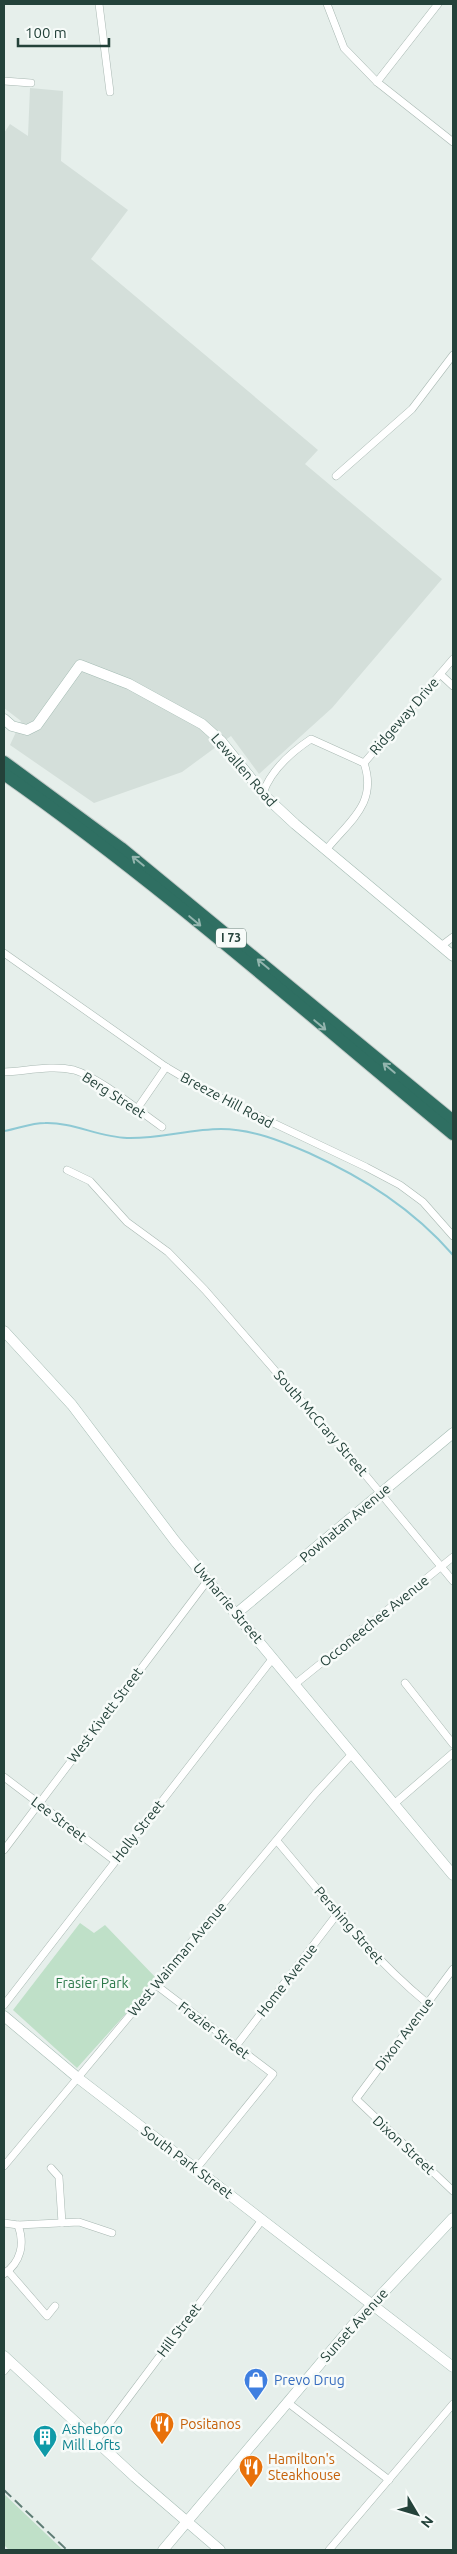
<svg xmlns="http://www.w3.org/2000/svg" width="457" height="2554" font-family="Ubuntu,sans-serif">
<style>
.built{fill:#d4dfda}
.green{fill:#bfe0c8}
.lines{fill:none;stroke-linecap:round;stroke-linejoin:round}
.stream{stroke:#8ec9d4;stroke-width:2}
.street-casing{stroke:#a8b8b2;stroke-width:8}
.secondary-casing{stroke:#a4bbb3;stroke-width:11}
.highway-casing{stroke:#c2cac8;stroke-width:14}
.street{stroke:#fff;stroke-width:7}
.secondary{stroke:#fff;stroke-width:10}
.highway{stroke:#2f6f62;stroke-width:12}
.rail{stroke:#5f7d75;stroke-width:2;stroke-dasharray:10 5;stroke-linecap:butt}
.oneway{stroke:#93b5ae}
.labels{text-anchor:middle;stroke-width:5;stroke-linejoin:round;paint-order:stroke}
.shield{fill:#f7fbf9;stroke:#637a73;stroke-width:1}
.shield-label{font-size:12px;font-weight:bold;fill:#24423a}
.street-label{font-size:14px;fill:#24423a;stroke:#f7fbf9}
.park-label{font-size:14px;fill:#2d7a4b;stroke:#f7fbf9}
.shop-label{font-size:14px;fill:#366cbe;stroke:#f7fbf9;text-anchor:start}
.food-label{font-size:14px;fill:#c56008;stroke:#f7fbf9;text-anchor:start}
.culture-label{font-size:14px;fill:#0d838f;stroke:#f7fbf9;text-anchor:start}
</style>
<rect width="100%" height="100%" fill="#e6efeb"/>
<!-- built -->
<path class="built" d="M30,88L63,91L61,161L128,210L91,259L318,450L305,464L442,579L332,708L259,774L231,736L182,772L94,803L10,745L21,721L4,708V133L10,124L28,136Z"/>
<!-- green -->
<g class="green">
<path d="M80,1923L94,1933L105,1925L157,1979L77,2068L13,2010Z"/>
<path d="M4,2494L63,2550H9L4,2545Z"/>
</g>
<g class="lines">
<!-- stream -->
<path class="stream" d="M4,1131C18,1129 30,1123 45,1123C72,1122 99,1137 127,1138C159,1139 190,1129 221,1129C252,1129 281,1141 309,1153C364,1178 413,1209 453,1255"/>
<defs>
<g id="street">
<path d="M99,4L110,92"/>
<path d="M327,4L344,48L377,82L453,142"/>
<path d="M4,81L31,83"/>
<path d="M377,82L438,4"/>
<path d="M336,476L412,409L453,355"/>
<path d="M440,674L453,686"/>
<path d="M263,793C271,770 290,753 311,739L364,763"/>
<path d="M326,850C349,821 378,804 364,763L453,659"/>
<path d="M441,946L453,937"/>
<path d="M4,953L166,1067L210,1093L366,1167L400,1185L423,1202L453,1236"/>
<path d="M4,1072C26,1071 52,1065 74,1070C99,1077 140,1112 162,1127"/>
<path d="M137,1109L166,1067"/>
<path d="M67,1170L90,1181L127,1222L168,1252L205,1290L358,1466L453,1581"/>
<path d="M405,1683L453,1744"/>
<path d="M294,1685L453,1557"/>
<path d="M4,1777L115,1861"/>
<path d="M394,1804L453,1753"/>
<path d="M277,1841C325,1898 370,1956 427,2003"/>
<path d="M4,1850L208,1580"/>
<path d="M453,1969L356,2099L453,2191"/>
<path d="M156,1985L273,2074L196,2169"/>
<path d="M4,2005L273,1658"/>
<path d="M236,2046L338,1913"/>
<path d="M4,2166L315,1794L352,1754"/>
<path d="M51,2168L59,2177L62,2223"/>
<path d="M4,2223L18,2225L79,2222L112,2233"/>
<path d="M8,2271L47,2316L55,2306"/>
<path d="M4,2274C21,2262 25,2244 18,2225"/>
<path d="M4,2371L11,2362"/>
<path d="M287,2402L389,2480"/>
<path d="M96,2441L262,2220"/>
<path d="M329,2550L453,2404"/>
</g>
<g id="secondary">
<path d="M4,719L12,726L27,730L37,725L80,665L129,684L202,724L221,741L266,797L295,824L453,956"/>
<path d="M4,1331L72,1405L175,1541L453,1875"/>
<path d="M237,1613L453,1433"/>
<path d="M4,2016L78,2078L453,2367"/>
<path d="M4,2356L135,2477L220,2550"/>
<path d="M163,2550L352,2326L453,2218"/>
</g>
<g id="highway">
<path d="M4,762L121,848L453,1121"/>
<path d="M4,774C161,884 305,1012 453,1134"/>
</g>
</defs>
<!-- street casing -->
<use href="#street" class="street-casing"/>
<!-- secondary casing -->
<use href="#secondary" class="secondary-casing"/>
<!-- highway casing -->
<use href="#highway" class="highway-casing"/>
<!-- street -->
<use href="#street" class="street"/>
<!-- secondary -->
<use href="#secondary" class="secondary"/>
<!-- highway -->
<use href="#highway" class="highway"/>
<!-- rail -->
<path class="rail" d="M4,2490L67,2550"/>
</g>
<!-- one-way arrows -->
<defs><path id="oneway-shaft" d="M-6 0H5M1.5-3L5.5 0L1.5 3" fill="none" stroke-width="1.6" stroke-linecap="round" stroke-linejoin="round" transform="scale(1.25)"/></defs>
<g class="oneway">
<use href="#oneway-shaft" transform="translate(138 861) rotate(-141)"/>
<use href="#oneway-shaft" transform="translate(195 921) rotate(40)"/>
<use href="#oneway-shaft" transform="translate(263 964) rotate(-140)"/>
<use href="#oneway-shaft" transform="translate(320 1025) rotate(40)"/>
<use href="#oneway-shaft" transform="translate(389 1068) rotate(-140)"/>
</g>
<!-- icons -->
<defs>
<symbol id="shop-pin" viewBox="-11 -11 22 30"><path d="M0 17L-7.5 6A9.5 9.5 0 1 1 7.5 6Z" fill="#3f7fe0" stroke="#f7fbf9"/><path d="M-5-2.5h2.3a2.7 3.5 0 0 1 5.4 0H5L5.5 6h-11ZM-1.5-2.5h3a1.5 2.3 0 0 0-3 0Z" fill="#fff"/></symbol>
<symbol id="restaurant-pin" viewBox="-11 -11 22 30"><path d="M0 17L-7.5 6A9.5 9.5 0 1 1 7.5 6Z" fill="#e8710a" stroke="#f7fbf9"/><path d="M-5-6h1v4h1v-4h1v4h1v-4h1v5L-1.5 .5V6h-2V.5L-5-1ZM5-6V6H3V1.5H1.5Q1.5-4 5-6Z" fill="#fff"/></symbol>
<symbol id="building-pin" viewBox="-11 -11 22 30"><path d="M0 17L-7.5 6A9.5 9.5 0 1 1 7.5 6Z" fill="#0f9aa8" stroke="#f7fbf9"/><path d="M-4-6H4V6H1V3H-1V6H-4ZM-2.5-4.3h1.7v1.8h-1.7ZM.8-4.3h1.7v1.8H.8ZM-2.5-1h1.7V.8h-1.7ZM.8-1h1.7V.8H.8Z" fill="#fff"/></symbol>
</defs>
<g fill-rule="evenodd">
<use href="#shop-pin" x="242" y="2366" width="28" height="38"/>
<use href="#restaurant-pin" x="148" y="2410" width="28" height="38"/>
<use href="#building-pin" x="31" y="2423" width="28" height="38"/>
<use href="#restaurant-pin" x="237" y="2453" width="28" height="38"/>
</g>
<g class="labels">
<!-- shield labels -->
<rect class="shield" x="216" y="928.5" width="30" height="19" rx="4"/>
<g class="shield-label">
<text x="231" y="942">I 73</text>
</g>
<!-- street labels -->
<g class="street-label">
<text transform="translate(404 716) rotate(-49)" y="5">Ridgeway Drive</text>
<text transform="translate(244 770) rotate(49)" y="5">Lewallen Road</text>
<text transform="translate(114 1095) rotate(33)" y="5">Berg Street</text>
<text transform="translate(227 1100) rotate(28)" y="5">Breeze Hill Road</text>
<text transform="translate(321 1423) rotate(49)" y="5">South McCrary Street</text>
<text transform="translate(345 1523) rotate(-40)" y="5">Powhatan Avenue</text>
<text transform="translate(228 1603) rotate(50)" y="5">Uwharrie Street</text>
<text transform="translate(374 1621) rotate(-39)" y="5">Occoneechee Avenue</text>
<text transform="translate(105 1715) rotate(-53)" y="5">West Kivett Street</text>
<text transform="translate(59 1819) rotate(37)" y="5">Lee Street</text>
<text transform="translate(138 1831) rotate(-52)" y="5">Holly Street</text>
<text transform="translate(349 1925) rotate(49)" y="5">Pershing Street</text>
<text transform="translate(177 1959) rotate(-50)" y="5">West Wainman Avenue</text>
<text transform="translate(287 1980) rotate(-52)" y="5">Home Avenue</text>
<text transform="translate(214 2030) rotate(37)" y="5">Frazier Street</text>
<text transform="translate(404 2034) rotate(-53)" y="5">Dixon Avenue</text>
<text transform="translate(404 2145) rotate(43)" y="5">Dixon Street</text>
<text transform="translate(187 2162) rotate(37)" y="5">South Park Street</text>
<text transform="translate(354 2325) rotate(-48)" y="5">Sunset Avenue</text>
<text transform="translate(179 2330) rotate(-53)" y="5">Hill Street</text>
</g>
<!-- park labels -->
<g class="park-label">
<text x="92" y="1988">Frasier Park</text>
</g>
<!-- shop labels -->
<g class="shop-label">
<text x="274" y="2385">Prevo Drug</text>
</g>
<!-- food labels -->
<g class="food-label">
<text x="180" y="2429">Positanos</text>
<text x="268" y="2464">Hamilton's<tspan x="268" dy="16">Steakhouse</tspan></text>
</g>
<!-- culture labels -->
<g class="culture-label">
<text x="62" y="2434">Asheboro<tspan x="62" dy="16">Mill Lofts</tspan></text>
</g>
</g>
<!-- border -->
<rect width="457" height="2554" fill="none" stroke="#24423a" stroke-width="10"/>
<!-- north arrow -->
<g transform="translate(417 2514) rotate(128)" stroke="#f7fbf9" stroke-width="4" paint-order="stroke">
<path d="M0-4L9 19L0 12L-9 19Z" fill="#24423a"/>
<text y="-8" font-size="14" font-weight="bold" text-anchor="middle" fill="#24423a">N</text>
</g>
<!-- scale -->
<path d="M18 38v8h91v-8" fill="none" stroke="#24423a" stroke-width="2.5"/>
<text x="25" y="38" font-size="15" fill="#24423a" stroke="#f7fbf9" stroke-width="4" paint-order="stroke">100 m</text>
</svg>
